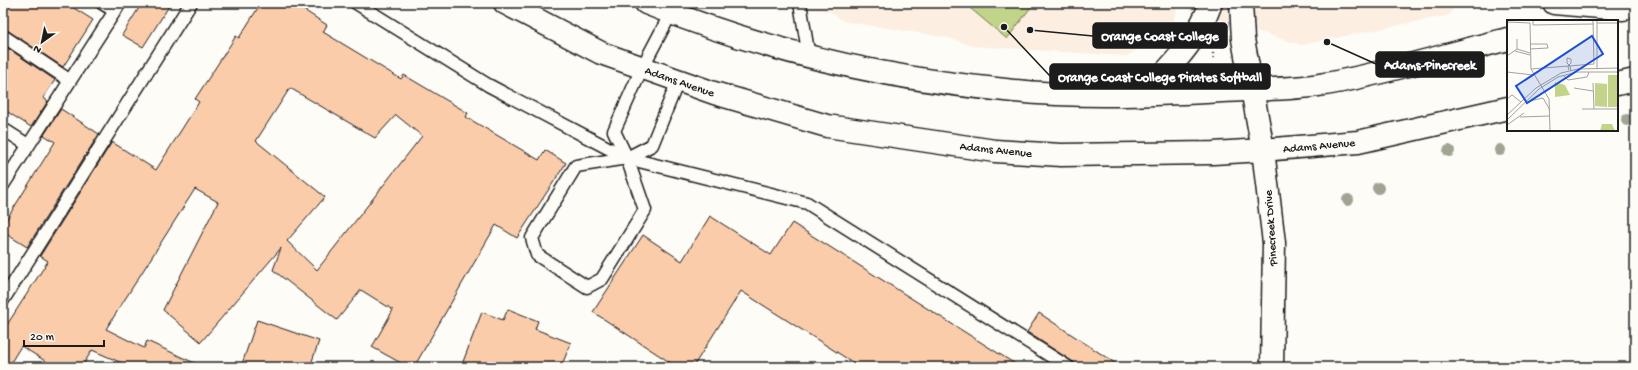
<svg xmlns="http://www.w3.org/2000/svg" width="1638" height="370" font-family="'Gochi Hand',sans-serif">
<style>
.built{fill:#fceee0}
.green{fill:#c1d489;stroke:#6e7852}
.building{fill:#fbccaa;stroke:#1c1c1c;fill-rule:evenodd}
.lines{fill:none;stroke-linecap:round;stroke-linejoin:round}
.service-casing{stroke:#1c1c1c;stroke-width:15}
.minor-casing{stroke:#1c1c1c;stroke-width:25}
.secondary-casing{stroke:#1c1c1c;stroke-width:25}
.path{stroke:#1c1c1c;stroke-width:2.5;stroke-dasharray:1 3;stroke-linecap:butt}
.service{stroke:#fdfcf7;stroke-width:12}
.minor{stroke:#fdfcf7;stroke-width:22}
.secondary{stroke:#fdfcf7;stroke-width:22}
.tree{fill:#a1a493}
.labels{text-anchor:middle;stroke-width:3;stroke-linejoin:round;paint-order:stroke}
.street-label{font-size:12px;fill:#1c1c1c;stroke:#fdfcf7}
.inset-road{fill:none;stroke:#a3a29f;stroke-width:1}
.view{fill:#1d4ed8;fill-opacity:0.15;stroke:#1d4ed8;stroke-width:2}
.inset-edge{fill:none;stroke:#1c1c1c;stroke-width:2}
.leader{fill:none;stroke:#1c1c1c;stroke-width:1.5}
.callout-dot{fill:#1c1c1c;stroke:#fdfcf7;stroke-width:1.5}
.callout{fill:#1c1c1c;stroke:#1c1c1c;stroke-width:1.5}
.callout-label{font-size:13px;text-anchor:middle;font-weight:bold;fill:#fff}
</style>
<rect width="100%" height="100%" fill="#fdfcf7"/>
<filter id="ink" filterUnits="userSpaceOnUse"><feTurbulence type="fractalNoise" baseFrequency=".025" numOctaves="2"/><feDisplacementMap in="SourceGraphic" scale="8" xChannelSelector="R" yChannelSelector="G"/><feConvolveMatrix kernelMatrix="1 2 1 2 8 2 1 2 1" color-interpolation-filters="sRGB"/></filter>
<g filter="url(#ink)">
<!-- built -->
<path class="built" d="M754,3H1458L1449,15L1301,45L1178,6L1173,21L1152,41L1126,56L972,46L950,38L843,21L830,11L777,6L767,8Z"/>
<!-- green -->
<path class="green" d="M964,3H1034L1007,39Z"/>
<!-- building -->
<g class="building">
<path d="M3,3H66L93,20L63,67L7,30L3,29Z"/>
<path d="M142,3H171L143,47L122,35Z"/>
<path d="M261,3H293L327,25L323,32L401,79L404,75L468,113L466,117L539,160L545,150L566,163L517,238L496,225L414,367H408L372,347L393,310L361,290L337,320L273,270L281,248L201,342L163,310L218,202L195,189L106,329L144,348L147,341L203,367H131L92,350L82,367H55L21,346L8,367H3V331L48,261L40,256L112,142L156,170L199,102L195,99L236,36L239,38ZM290,88L375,138L396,115L422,136L317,270L287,241L325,197L256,141Z"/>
<path d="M3,45L55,80L43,98L48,101L31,127L3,109Z"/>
<path d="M61,109L99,134L27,247L3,232V225L55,142L44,135Z"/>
<path d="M710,216L771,255L792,223L1020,367H860L741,291L693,367H677L593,312L643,235L682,261Z"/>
<path d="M508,309L538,321L535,329L571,343L561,367H461L482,312L503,320Z"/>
<path d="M1039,313L1121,367H1081L1027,332Z"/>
<path d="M257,320L319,341L310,367H241Z"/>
</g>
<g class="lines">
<defs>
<g id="service">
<path d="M102,3L115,11"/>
<path d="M356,3L488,85L627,158L807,203L1068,367"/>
<path d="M800,3L809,57"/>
<path d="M671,13L642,68L614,131L627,158L645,210L602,279L587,287L537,255L532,238L576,166L627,158L652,145L678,81"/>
<path d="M3,36L69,80"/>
<path d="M3,129L28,145"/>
<path d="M3,185L120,3"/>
<path d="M3,300L191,3"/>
</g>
<path id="minor" d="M1241,3L1243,39L1263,150L1274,243L1272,367"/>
<g id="secondary">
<path d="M505,3L601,53L714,93L827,126L995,151L1061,155L1213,153L1263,150L1358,142L1508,108"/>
<path d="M646,3C761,50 881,78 1005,90C1077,98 1150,95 1222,91C1254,89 1287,90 1319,85C1347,81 1374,74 1401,67C1437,58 1472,48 1508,39"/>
<path d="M1554,3L1623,9"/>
<path d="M1617,84L1635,80"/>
<path d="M1145,94C1171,66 1198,40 1211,3"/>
</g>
</defs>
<!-- service casing -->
<use href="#service" class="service-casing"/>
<!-- minor casing -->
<use href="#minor" class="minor-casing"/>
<!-- secondary casing -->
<use href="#secondary" class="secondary-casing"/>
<!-- path -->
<path class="path" d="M1213,53L1214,60"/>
<!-- service -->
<use href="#service" class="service"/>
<!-- minor -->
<use href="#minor" class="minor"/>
<!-- secondary -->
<use href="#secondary" class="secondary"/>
</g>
<!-- trees -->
<g class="tree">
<circle cx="1627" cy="120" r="6"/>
<circle cx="1500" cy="150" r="6"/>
<circle cx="1449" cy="151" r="6"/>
<circle cx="1378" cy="188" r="6"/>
<circle cx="1348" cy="200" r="6"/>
</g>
</g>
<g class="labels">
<!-- street labels -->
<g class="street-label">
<text transform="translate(680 81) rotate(19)" y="4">Adams Avenue</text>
<text transform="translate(1319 145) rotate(-5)" y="4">Adams Avenue</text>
<text transform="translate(996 149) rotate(6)" y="4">Adams Avenue</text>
<text transform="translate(1270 228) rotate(-94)" y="4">Pinecreek Drive</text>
</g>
</g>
<!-- overview -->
<g transform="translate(1507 20)">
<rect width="111" height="111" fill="#fdfcf7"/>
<path d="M101,55H111V87H101ZM48,62L58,65L63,75L48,77ZM88,63L100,64V87L88,86ZM95,104H105L108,111H93Z" fill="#c1d489"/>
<path class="inset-road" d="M26,0V5L87,4M90,0V3H111M0,2L23,3L24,49L42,79L43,111M90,3V48M23,24H40L41,28L23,29M10,29L23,33M8,31L23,35M0,36L10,29V19M24,49L87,44L86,0M62,50L61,47L62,45L64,43V39L60,38V43L63,46L64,51M0,52L26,55M57,56L61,60L80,57L82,52M86,63L87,89M67,68L86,71M0,79L5,75L14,82M23,81L36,78L43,90M75,89H111M0,95L29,68L54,53L71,49L111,48M13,97L43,96M0,100L32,69L51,57L70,52H111M0,105L17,93"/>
<path class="view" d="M85,16L96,34L20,83L9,66Z"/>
<rect width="111" height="111" class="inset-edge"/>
</g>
<!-- callouts -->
<path class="leader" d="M1030 30L1093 36M1327 42L1376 64M1004 27L1050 76"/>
<g class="callout-dot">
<circle cx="1030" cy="30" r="4"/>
<circle cx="1327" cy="42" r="4"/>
<circle cx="1004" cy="27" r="4"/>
</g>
<g class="callout">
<rect x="1093" y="23" width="134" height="25" rx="4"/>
<rect x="1376" y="52" width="108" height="25" rx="4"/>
<rect x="1050" y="64" width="220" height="25" rx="4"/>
</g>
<g class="callout-label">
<text x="1160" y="40">Orange Coast College</text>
<text x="1430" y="69">Adams-Pinecreek</text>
<text x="1160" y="81">Orange Coast College Pirates Softball</text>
</g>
<!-- margin -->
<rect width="1638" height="370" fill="none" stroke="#fdfcf7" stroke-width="16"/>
<rect x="8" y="8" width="1622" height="354" fill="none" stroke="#1c1c1c" stroke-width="1.5" filter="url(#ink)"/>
<!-- north arrow -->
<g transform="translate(42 42) rotate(213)" stroke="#fdfcf7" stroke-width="3" paint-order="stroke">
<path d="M0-3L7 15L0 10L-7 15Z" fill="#1c1c1c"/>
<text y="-6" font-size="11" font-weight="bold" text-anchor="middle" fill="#1c1c1c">N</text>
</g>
<!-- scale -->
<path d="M24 340v6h80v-6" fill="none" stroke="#1c1c1c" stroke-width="2"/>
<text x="30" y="340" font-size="12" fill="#1c1c1c" stroke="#fdfcf7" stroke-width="3" paint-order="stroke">20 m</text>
</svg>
